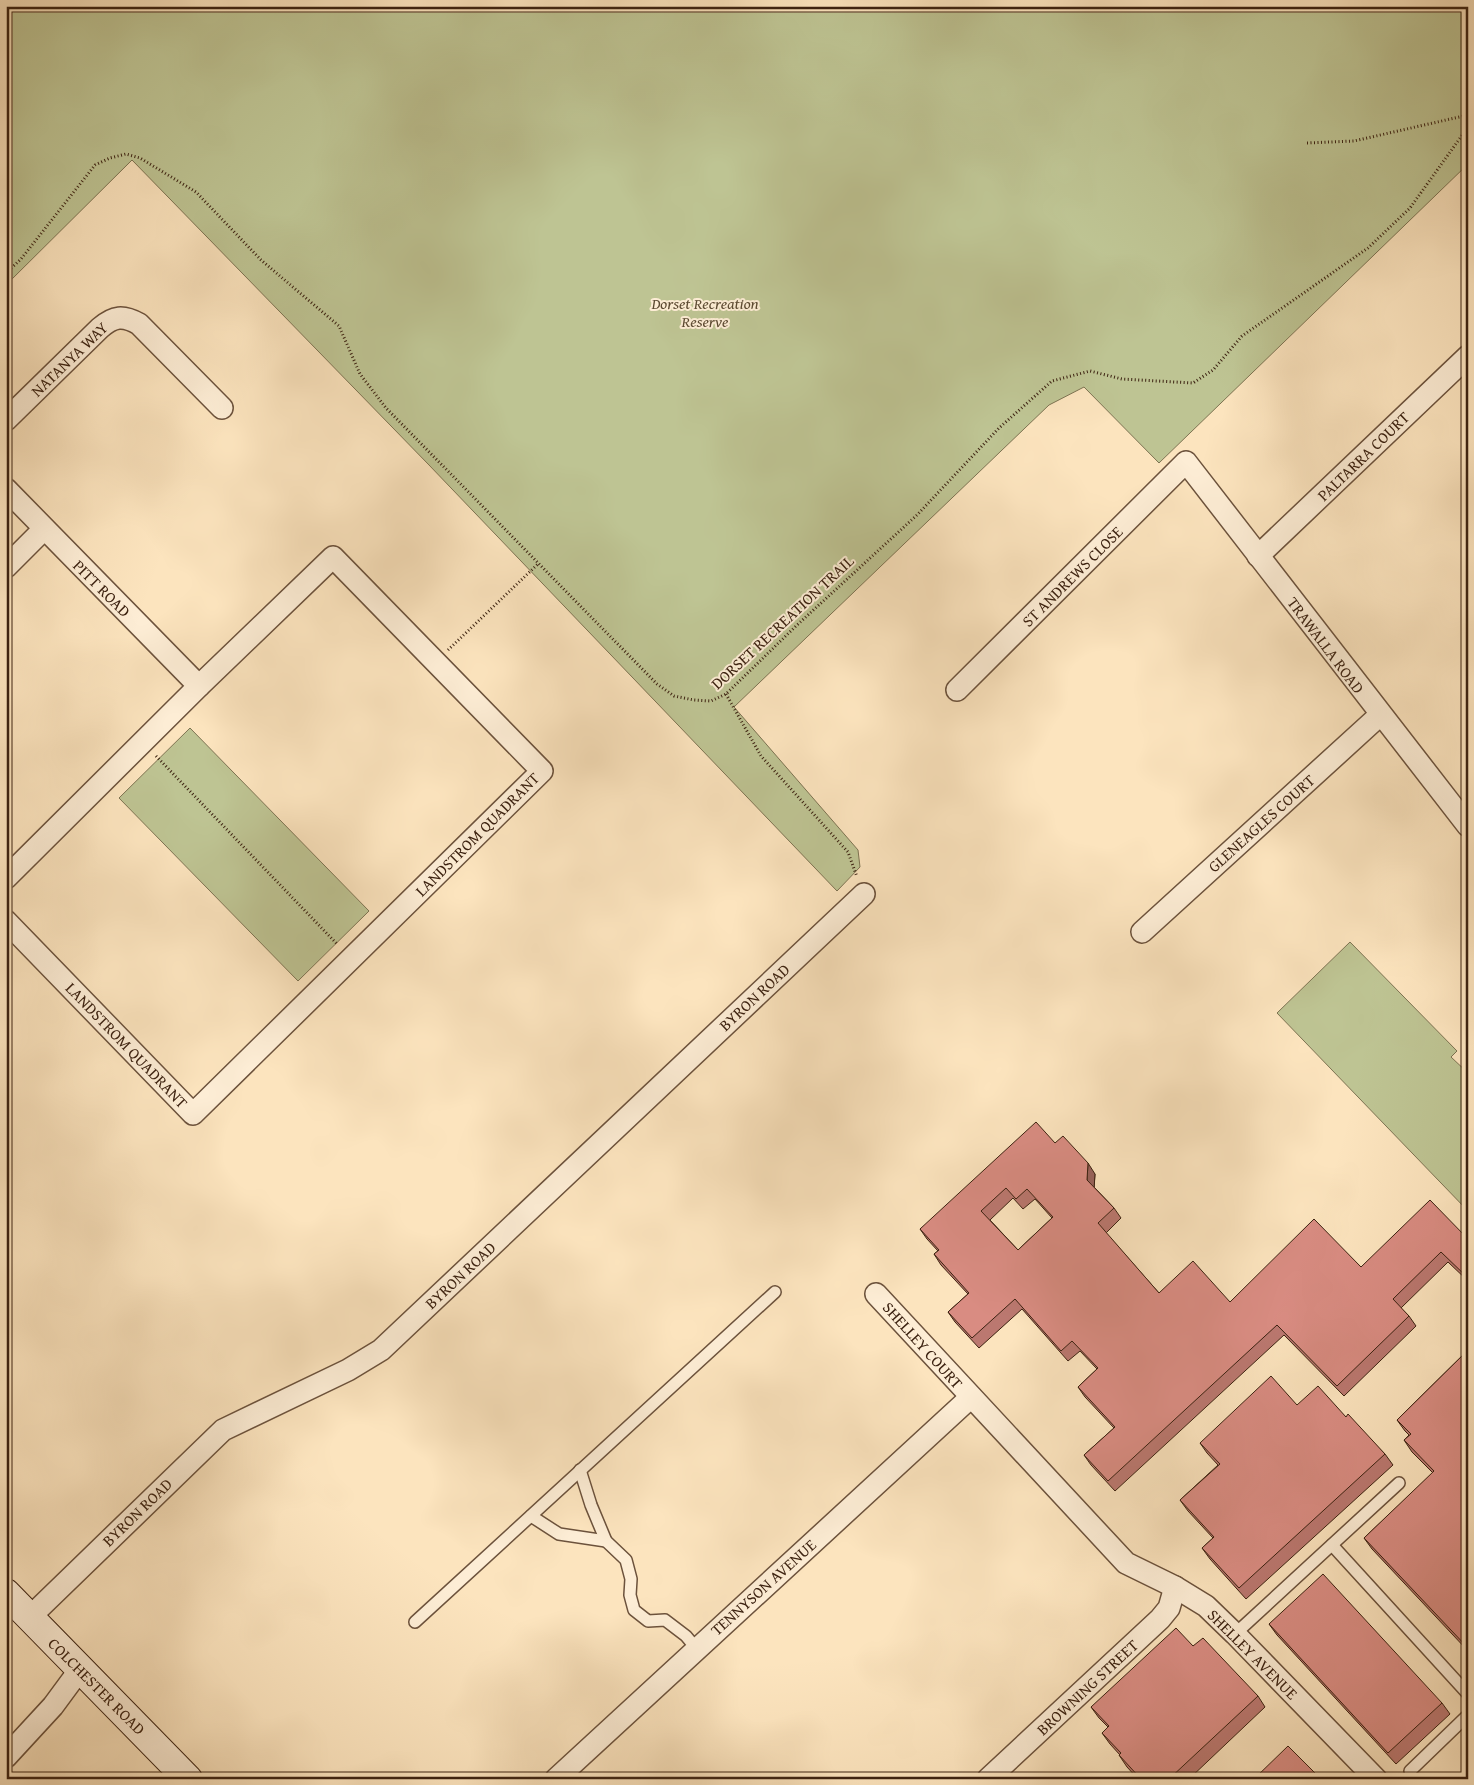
<svg xmlns="http://www.w3.org/2000/svg" width="1474" height="1785" font-family="'Gentium Book Plus',serif">
<style>
.green{fill:#bec493;stroke:#7d7352}
.lines{fill:none;stroke-linecap:round;stroke-linejoin:round}
.service-casing{stroke:#6c523c;stroke-width:14}
.minor-casing{stroke:#6c523c;stroke-width:24}
.secondary-casing{stroke:#3c2211;stroke-width:30}
.path{stroke:#3c2211;stroke-width:3;stroke-dasharray:1 2.5;stroke-linecap:butt}
.service{stroke:#fdedd5;stroke-width:11}
.minor{stroke:#fdedd5;stroke-width:21}
.secondary{stroke:#fdedd5;stroke-width:28}
.wall{fill:#bb7870;stroke:#3c2211;fill-rule:evenodd}
.shaded-wall{fill:#98625b;stroke:#3c2211}
.building{fill:#d98c82;stroke:#3c2211;fill-rule:evenodd}
.labels{text-anchor:middle;stroke-width:4;stroke-linejoin:round;paint-order:stroke}
.park-label{font-size:16px;font-style:italic;fill:#5c4a32;stroke:#fdedd5}
.street-label{font-size:16px;fill:#3c2211;stroke:#fdedd5}
</style>
<rect width="100%" height="100%" fill="#fce4be"/>
<filter id="stains"><feTurbulence type="fractalNoise" baseFrequency=".004" numOctaves="4"/><feColorMatrix values="0 0 0 0 .2 0 0 0 0 .09 0 0 0 0 .02 0 0 0 .5 -.17"/></filter>
<radialGradient id="worn" r=".72"><stop offset=".6" stop-color="#630" stop-opacity="0"/><stop offset="1" stop-color="#630" stop-opacity=".3"/></radialGradient>
<!-- green -->
<g class="green">
<path d="M6,6H1468V164L1159,463L1084,387L1049,405L734,707L858,850L860,867L837,891L429,465L132,160L6,285Z"/>
<path d="M190,728L369,911L298,981L119,798Z"/>
<path d="M1350,942L1457,1051L1451,1057L1468,1073V1211L1277,1013Z"/>
</g>
<g class="lines">
<defs>
<g id="service">
<path d="M580,1470L591,1505L606,1541L626,1560L631,1579L630,1595L634,1610L648,1621L665,1620L686,1636L696,1648"/>
<path d="M531,1516L559,1534L606,1541"/>
<path d="M1332,1545L1468,1694"/>
<path d="M415,1622L775,1292"/>
<path d="M1235,1634L1399,1483"/>
<path d="M1410,1771L1468,1715"/>
</g>
<g id="minor">
<path d="M6,420L100,328C114,316 123,315 139,324L222,408"/>
<path d="M6,489L199,686"/>
<path d="M1258,556L1468,356"/>
<path d="M6,567L44,529"/>
<path d="M957,690L1186,462L1468,826"/>
<path d="M6,878L199,686L333,557L542,771L193,1114L6,921"/>
<path d="M1142,932L1380,715"/>
<path d="M876,1294L1126,1563L1175,1587L1206,1606L1235,1634L1376,1779"/>
<path d="M30,1617L223,1430L348,1370L381,1350L864,894"/>
<path d="M6,1757L53,1706L81,1668"/>
<path d="M556,1779L971,1397"/>
<path d="M988,1779L1160,1619L1169,1608L1175,1587"/>
</g>
<path id="secondary" d="M6,1593L188,1779"/>
</defs>
<!-- service casing -->
<use href="#service" class="service-casing"/>
<!-- minor casing -->
<use href="#minor" class="minor-casing"/>
<!-- secondary casing -->
<use href="#secondary" class="secondary-casing"/>
<!-- path -->
<g class="path">
<path d="M1307,143L1354,141L1468,115"/>
<path d="M6,273L21,259L95,165L110,158L126,154L140,158L196,192L261,260L339,326L360,374L386,408L657,684L674,696L694,700L711,701L726,694L796,626L917,515L999,428L1052,381L1090,371L1122,379L1193,383L1213,370L1242,336L1368,248L1410,208L1468,127"/>
<path d="M448,650L539,563"/>
<path d="M726,694L761,756L848,852L857,877"/>
<path d="M156,756L338,945"/>
</g>
<!-- service -->
<use href="#service" class="service"/>
<!-- minor -->
<use href="#minor" class="minor"/>
<!-- secondary -->
<use href="#secondary" class="secondary"/>
</g>
<!-- wall -->
<g class="wall">
<path d="M1055,1143L1095,1174L1094,1187L1114,1208L1121,1218L1106,1233L1159,1293L1230,1302L1468,1239V1281L1448,1262L1401,1308L1409,1316L1416,1326L1344,1396L1284,1335L1115,1491L1091,1465L1084,1455L1114,1428L1085,1397L1078,1387L1097,1369L1080,1351L1068,1361L1022,1309L979,1348L955,1322L948,1312L968,1294L941,1265L934,1254L938,1251L927,1239L920,1229ZM1013,1198L1023,1209L1035,1199L1052,1218L1018,1250L990,1220Z"/>
<path d="M1468,1350V1651L1372,1549L1364,1538L1433,1473L1412,1452L1404,1440L1409,1435L1405,1431L1397,1420Z"/>
<path d="M1297,1405L1346,1417L1385,1454L1393,1465L1246,1599L1210,1559L1202,1548L1213,1538L1188,1511L1180,1500L1218,1465L1207,1453L1200,1443Z"/>
<path d="M1269,1624L1442,1703L1450,1714L1396,1764L1277,1635Z"/>
<path d="M1193,1646L1258,1696L1265,1707L1189,1779H1138L1127,1767L1119,1755H1120L1110,1744L1102,1733L1108,1727L1099,1718L1091,1707Z"/>
</g>
<!-- shaded-wall -->
<path class="shaded-wall" d="M1088,1163L1095,1174L1094,1190L1087,1180Z"/>
<!-- building -->
<g class="building">
<path d="M1036,1122L1055,1143L1063,1136L1088,1163L1087,1180L1114,1208L1098,1223L1159,1293L1193,1261L1230,1302L1314,1219L1361,1267L1430,1200L1468,1239V1278L1441,1252L1393,1299L1409,1316L1337,1386L1277,1325L1108,1481L1084,1455L1115,1427L1078,1387L1098,1368L1072,1341L1061,1351L1015,1299L972,1338L948,1312L969,1293L934,1254L939,1250L920,1229ZM1006,1188L1016,1199L1027,1189L1053,1217L1018,1250L981,1211Z"/>
<path d="M1468,1350V1648L1364,1538L1434,1471L1404,1440L1411,1434L1397,1420Z"/>
<path d="M1271,1376L1297,1405L1318,1386L1346,1417L1348,1414L1385,1454L1239,1588L1202,1548L1214,1537L1180,1500L1220,1464L1200,1443Z"/>
<path d="M1323,1574L1442,1703L1388,1753L1269,1624Z"/>
<path d="M1176,1628L1193,1646L1203,1638L1258,1696L1169,1779H1141L1119,1755L1121,1753L1102,1733L1109,1726L1091,1707Z"/>
<path d="M1288,1746L1321,1779H1254Z"/>
</g>
<g class="labels">
<!-- park labels -->
<g class="park-label">
<text x="705" y="309">Dorset Recreation<tspan x="705" dy="18">Reserve</tspan></text>
</g>
<!-- street labels -->
<g class="street-label">
<text transform="translate(69 359) rotate(-44)" y="6">NATANYA WAY</text>
<text transform="translate(1363 456) rotate(-44)" y="6">PALTARRA COURT</text>
<text transform="translate(1072 576) rotate(-45)" y="6">ST ANDREWS CLOSE</text>
<text transform="translate(102 588) rotate(45)" y="6">PITT ROAD</text>
<text transform="translate(782 622) rotate(-43)" y="6">DORSET RECREATION TRAIL</text>
<text transform="translate(1326 645) rotate(53)" y="6">TRAWALLA ROAD</text>
<text transform="translate(1261 823) rotate(-42)" y="6">GLENEAGLES COURT</text>
<text transform="translate(477 834) rotate(-45)" y="6">LANDSTROM QUADRANT</text>
<text transform="translate(754 997) rotate(-43)" y="6">BYRON ROAD</text>
<text transform="translate(127 1045) rotate(46)" y="6">LANDSTROM QUADRANT</text>
<text transform="translate(460 1275) rotate(-43)" y="6">BYRON ROAD</text>
<text transform="translate(923 1345) rotate(48)" y="6">SHELLEY COURT</text>
<text transform="translate(137 1512) rotate(-44)" y="6">BYRON ROAD</text>
<text transform="translate(763 1587) rotate(-42)" y="6">TENNYSON AVENUE</text>
<text transform="translate(1253 1654) rotate(45)" y="6">SHELLEY AVENUE</text>
<text transform="translate(97 1686) rotate(45)" y="6">COLCHESTER ROAD</text>
<text transform="translate(1087 1687) rotate(-43)" y="6">BROWNING STREET</text>
</g>
</g>
<!-- margin -->
<rect width="1474" height="1785" fill="none" stroke="#fce4be" stroke-width="25"/>
<rect x="8" y="8" width="1459" height="1770" fill="none" stroke="#3c2211" stroke-width="2.5"/>
<rect x="12" y="12" width="1449" height="1760" fill="none" stroke="#3c2211"/>
<rect width="100%" height="100%" filter="url(#stains)"/>
<rect width="100%" height="100%" fill="url(#worn)"/>
</svg>
